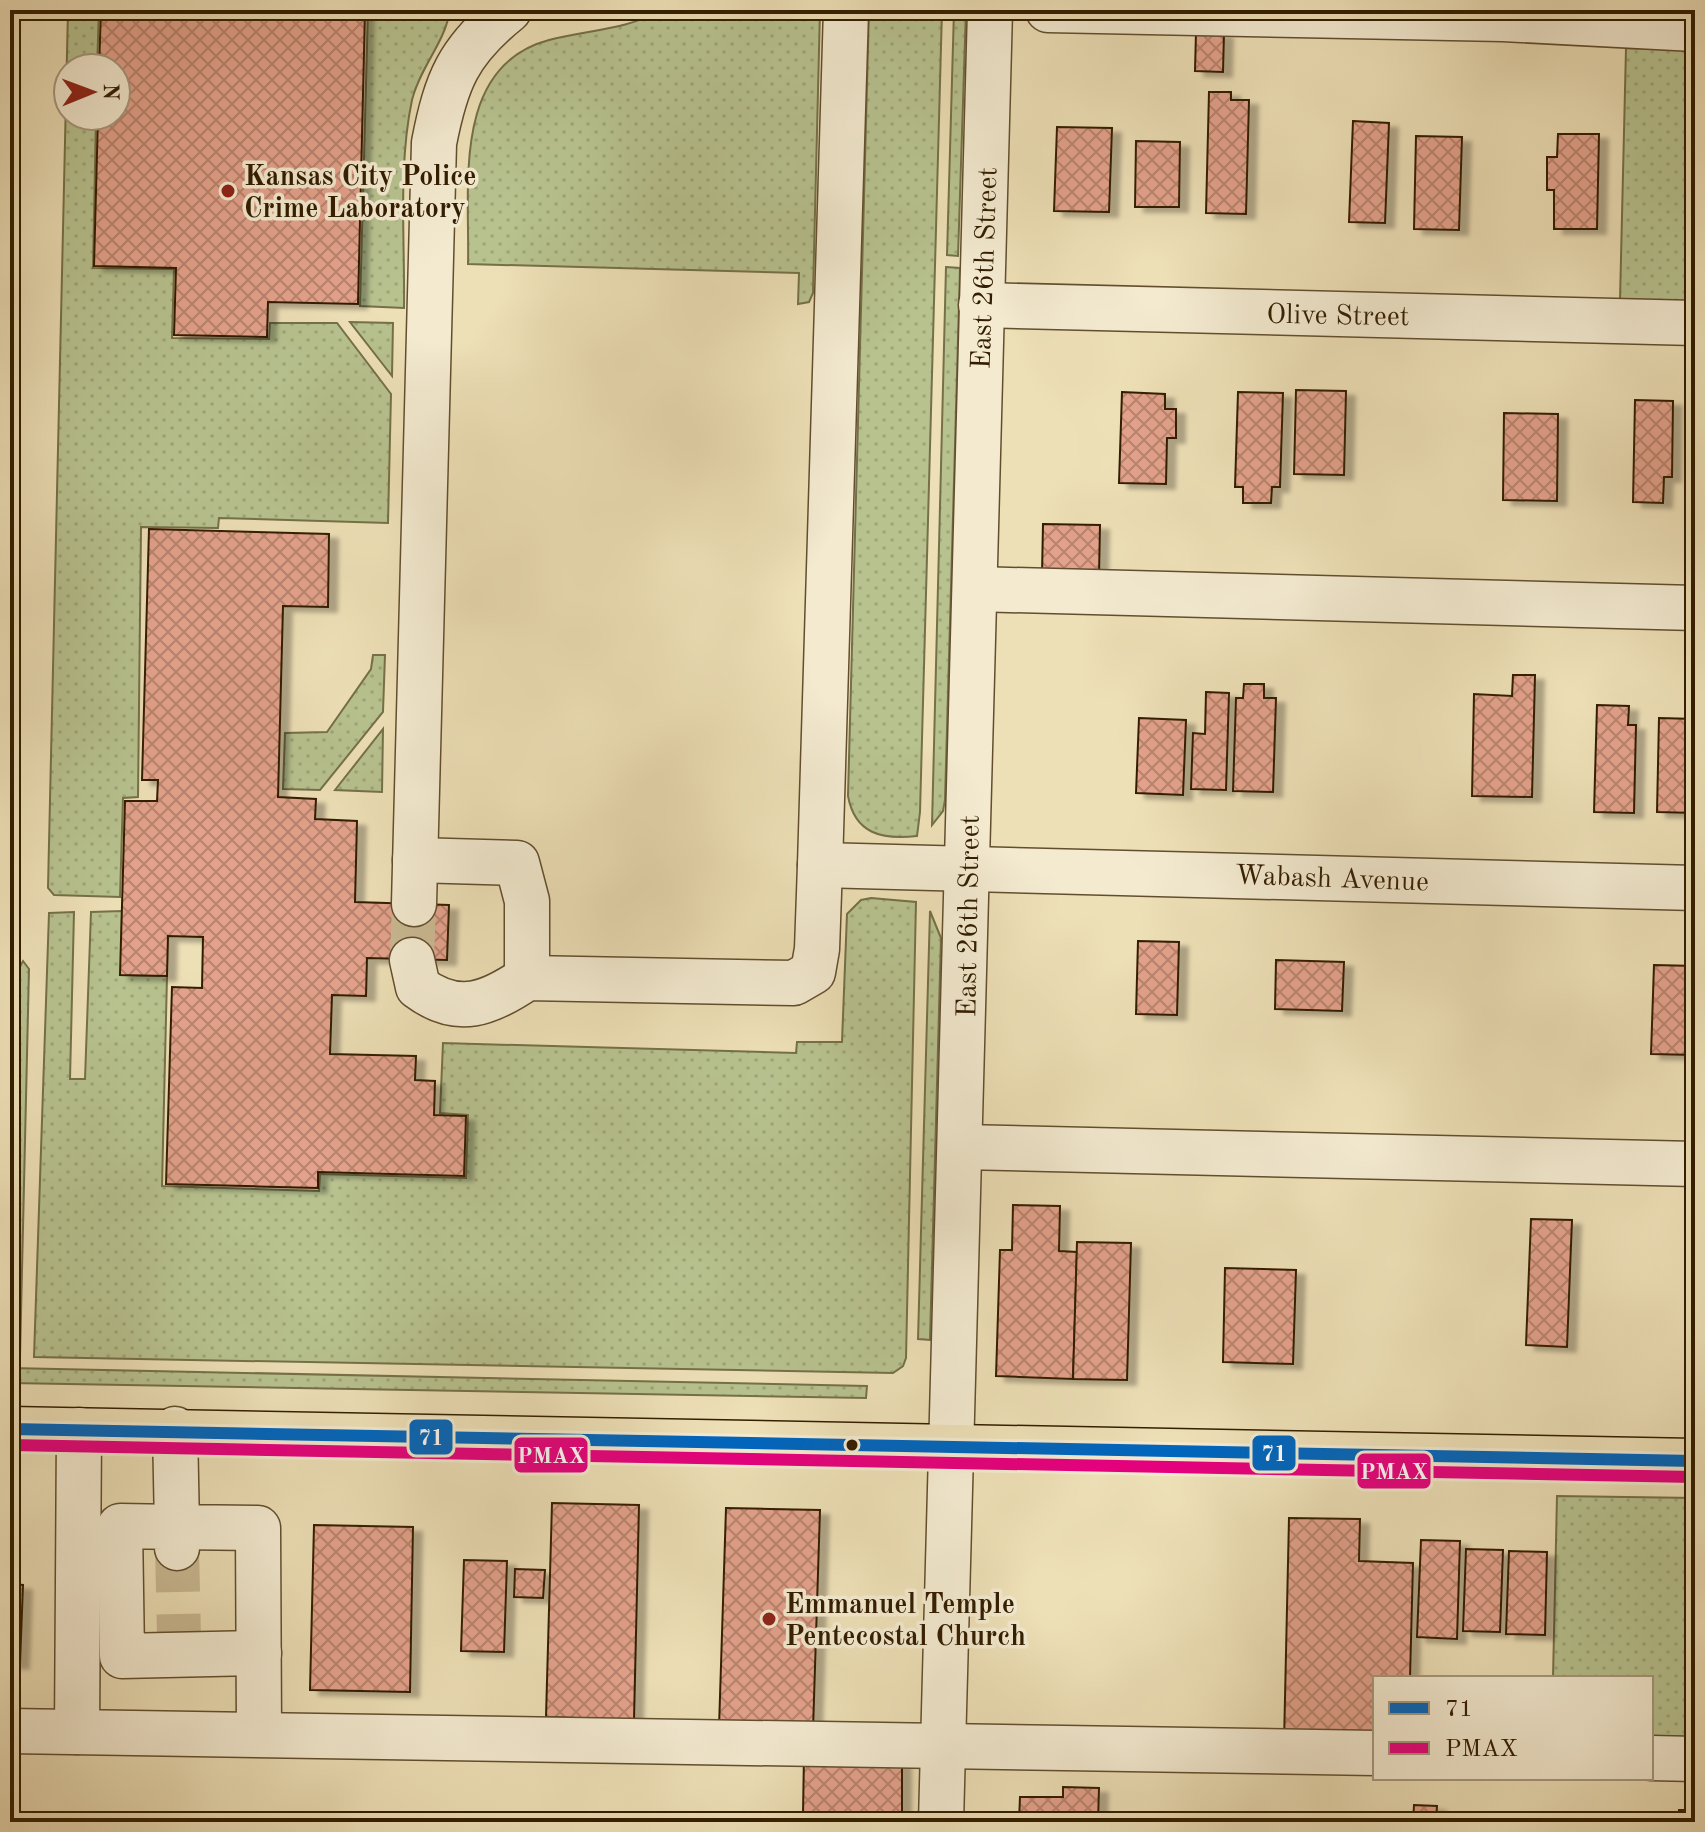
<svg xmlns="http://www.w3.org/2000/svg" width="1705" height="1832" font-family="'Old Standard TT',serif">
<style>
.green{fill:url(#green-dots);stroke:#757048;stroke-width:2}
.building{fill:url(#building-cross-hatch);stroke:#331d00;stroke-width:2;filter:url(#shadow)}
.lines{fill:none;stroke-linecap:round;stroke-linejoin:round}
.minor-tunnel{stroke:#c8b892;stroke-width:44;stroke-dasharray:44 22;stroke-linecap:butt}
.minor-casing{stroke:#624e2e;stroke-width:47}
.major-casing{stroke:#331d00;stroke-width:47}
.minor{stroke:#f3ead0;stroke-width:44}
.major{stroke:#eddfb6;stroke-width:44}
.bus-1-casing{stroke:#f3ead0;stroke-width:18}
.bus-2-casing{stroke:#f3ead0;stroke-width:18}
.bus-1{stroke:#0065bd;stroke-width:12}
.bus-2{stroke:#e5007d;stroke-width:12}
.poi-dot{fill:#8f2418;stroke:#f3ead0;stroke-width:3}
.bus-dot{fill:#331d00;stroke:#f3ead0;stroke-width:3}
.labels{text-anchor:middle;stroke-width:7;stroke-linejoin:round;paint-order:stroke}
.poi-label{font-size:28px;font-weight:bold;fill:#331d00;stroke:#f3ead0;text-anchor:start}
.street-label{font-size:28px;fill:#331d00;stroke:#f3ead0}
.line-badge{stroke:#f3ead0;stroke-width:3}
.badge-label{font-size:22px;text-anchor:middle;font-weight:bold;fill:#fff}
</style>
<defs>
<pattern id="green-dots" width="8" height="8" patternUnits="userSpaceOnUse" patternTransform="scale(2)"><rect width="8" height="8" fill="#b7c28f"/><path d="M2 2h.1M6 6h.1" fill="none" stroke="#9ea67a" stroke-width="1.8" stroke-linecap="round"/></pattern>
<pattern id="building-cross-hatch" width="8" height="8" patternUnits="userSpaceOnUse" patternTransform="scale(2)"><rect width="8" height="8" fill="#e3a28b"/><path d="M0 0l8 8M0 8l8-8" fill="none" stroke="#b9836f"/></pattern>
<filter id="shadow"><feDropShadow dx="9" dy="5" stdDeviation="2" flood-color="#0004"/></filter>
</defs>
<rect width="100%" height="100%" fill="#eddfb6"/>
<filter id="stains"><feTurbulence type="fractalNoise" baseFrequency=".0025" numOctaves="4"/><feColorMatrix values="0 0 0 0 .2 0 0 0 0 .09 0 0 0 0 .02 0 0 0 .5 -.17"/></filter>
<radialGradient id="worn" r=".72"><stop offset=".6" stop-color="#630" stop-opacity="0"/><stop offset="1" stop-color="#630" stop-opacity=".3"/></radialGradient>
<!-- green -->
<g class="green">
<path d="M68,10H99L97,68H68V116H96L93,268L174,269L172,338L269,339L270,323H337L391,394L388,523L219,518L218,528L141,527L138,797L123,798L120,897L54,895L48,888Z"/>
<path d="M368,10H450C445,43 420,67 412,100C398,166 405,240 404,308L360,306Z"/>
<path d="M661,10H820L813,293L809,302L798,304L799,273L468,264C470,187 451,66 549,40C586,30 627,30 661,10Z"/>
<path d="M869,10H942L920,812L917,836C882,840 855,834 848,796Z"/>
<path d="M954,10H966L958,256L947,255Z"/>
<path d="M1626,48L1695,49V302L1620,300Z"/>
<path d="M946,267L960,268L945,800L943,811L932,825Z"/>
<path d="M350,322L393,323L392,376Z"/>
<path d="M373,655H385L383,712L320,790L283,789L285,733L327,732L371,669Z"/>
<path d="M383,729L382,792L335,790Z"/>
<path d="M871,898L916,902L906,1358L903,1366L893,1373L34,1357L49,913L74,912L70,1079H85L91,912L122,911L121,975L167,976L162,1186L319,1191L320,1174L466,1178L468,1115L440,1113L443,1043L796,1053L797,1042H842L847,914L861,900Z"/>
<path d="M930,911L941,938L930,1340L918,1339Z"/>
<path d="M23,961L29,969L20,1357H10V985Z"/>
<path d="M10,1368L867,1386L866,1398L10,1383Z"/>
<path d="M1557,1496L1695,1498V1746L1651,1745V1678H1553Z"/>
</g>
<!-- building -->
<g class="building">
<path d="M101,10H365L358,304L268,302L267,337L174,335L176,268L94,266L98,116H116V68H99Z"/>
<path d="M1196,32L1224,33L1223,72L1195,71Z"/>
<path d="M1209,92H1231V100H1249L1246,214L1206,213Z"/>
<path d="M1353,121L1389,123L1385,223L1349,222Z"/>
<path d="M1057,127L1112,128L1109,212L1054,211Z"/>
<path d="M1558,134H1599L1597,229H1554V190H1547V157H1557Z"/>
<path d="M1416,136L1462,137L1459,230L1414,229Z"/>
<path d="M1136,141L1180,142L1179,207H1135Z"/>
<path d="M1296,390L1346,391L1344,475L1294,474Z"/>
<path d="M1122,392L1165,394V409H1176V438H1167L1166,484L1119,483Z"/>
<path d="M1238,392L1283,393L1280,487H1272L1271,503H1243V487H1235Z"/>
<path d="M1635,400L1673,401L1672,477H1664L1663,503L1633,502Z"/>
<path d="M1689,400H1695V505H1687Z"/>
<path d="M1504,413L1558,414L1557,501L1503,500Z"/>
<path d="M1043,524L1100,525L1099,576L1042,575Z"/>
<path d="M149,529L329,534L328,607L283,606L278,797L316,799L315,819L357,821L355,902L449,905L447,960L367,958L366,996L332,995L330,1054L416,1056L415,1080L435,1081L434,1115L466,1116L464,1176L318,1172V1188L166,1184L172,987L202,988L203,937L168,936L167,976L120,975L125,801H157L158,780H142Z"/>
<path d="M1513,675H1535L1532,797L1472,796L1474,694L1512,696Z"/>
<path d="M1244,684H1264V698H1276L1273,792L1233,791L1236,698H1243Z"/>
<path d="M1206,692L1229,693L1226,790L1191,789L1193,733L1205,734Z"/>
<path d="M1597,705L1629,706L1628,725H1636L1634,813L1594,812Z"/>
<path d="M1139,718L1186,720L1183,795L1136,793Z"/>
<path d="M1659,718L1695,719V813L1657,812Z"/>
<path d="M1138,941L1179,942L1177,1015L1136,1014Z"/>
<path d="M1276,960L1344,962L1342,1011L1275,1009Z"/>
<path d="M1654,965L1695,966V1055L1651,1054Z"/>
<path d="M1013,1205L1060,1206L1059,1251L1077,1252L1073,1379L996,1376L1000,1250H1012Z"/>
<path d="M1531,1219L1572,1220L1567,1347L1526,1345Z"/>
<path d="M1077,1242L1131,1243L1127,1380L1073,1379Z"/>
<path d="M1225,1268L1296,1270L1293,1364L1223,1362Z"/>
<path d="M552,1503L639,1505L634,1720L546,1717Z"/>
<path d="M726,1508L820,1510L813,1730L719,1728Z"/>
<path d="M1289,1518L1360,1519L1359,1561L1413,1563L1410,1678H1375V1745L1284,1743Z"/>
<path d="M314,1525L413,1527L410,1692L310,1690Z"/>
<path d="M1421,1540L1460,1541L1457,1639L1417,1637Z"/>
<path d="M1466,1549L1503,1550L1500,1632L1463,1631Z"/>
<path d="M1509,1551L1547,1552L1545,1635L1506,1634Z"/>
<path d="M464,1560L507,1561L504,1652L461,1651Z"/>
<path d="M515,1569L545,1570L543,1598L514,1597Z"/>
<path d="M10,1584L23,1585L20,1664L10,1663Z"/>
<path d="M804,1755L902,1756V1814H803Z"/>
<path d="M1063,1787L1099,1788L1098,1822H1019L1020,1797H1063Z"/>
<path d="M1414,1805L1437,1806L1436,1822H1413Z"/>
<path d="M1679,1810H1695V1822H1680Z"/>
</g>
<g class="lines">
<!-- minor-tunnel -->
<g class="minor-tunnel">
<path d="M412,960L414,904"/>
<path d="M177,1548L179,1637"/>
</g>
<defs>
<g id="minor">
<path d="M1048,10L1503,19L1695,29"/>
<path d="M981,305L1695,323"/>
<path d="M975,589L1695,608"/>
<path d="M415,860L517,863L527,901V978"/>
<path d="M820,865L1695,888"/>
<path d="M414,904L434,143C446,81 458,51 509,10"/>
<path d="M412,960L418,987C458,1017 489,1004 527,978L794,983L813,972L817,949L820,865L846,10"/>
<path d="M962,1147L1695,1164"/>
<path d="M175,1429L177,1527L258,1528L259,1734"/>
<path d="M177,1548V1527L120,1526L122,1656L259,1653"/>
<path d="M10,1731L1375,1753"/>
<path d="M77,1732L79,1430"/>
<path d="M1651,1758L1695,1759"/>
<path d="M941,1822L990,10"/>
</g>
<path id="major" d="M10,1429L1695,1461"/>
</defs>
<!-- minor casing -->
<use href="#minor" class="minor-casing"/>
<!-- major casing -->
<use href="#major" class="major-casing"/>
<!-- minor -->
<use href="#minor" class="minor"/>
<!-- major -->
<use href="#major" class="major"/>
<defs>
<path id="bus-1" d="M10,1429L1695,1461"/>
<path id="bus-2" d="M10,1445L1695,1477"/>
</defs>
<!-- bus-1 casing -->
<use href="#bus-1" class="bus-1-casing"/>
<!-- bus-2 casing -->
<use href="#bus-2" class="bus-2-casing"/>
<!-- bus-1 -->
<use href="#bus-1" class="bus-1"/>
<!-- bus-2 -->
<use href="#bus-2" class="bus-2"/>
</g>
<!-- markers -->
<g class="poi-dot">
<circle cx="228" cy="191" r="8"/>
<circle cx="769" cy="1619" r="8"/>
</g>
<circle class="bus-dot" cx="852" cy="1445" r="7"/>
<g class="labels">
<!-- poi labels -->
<g class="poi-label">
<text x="244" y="185">Kansas City Police<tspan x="244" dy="32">Crime Laboratory</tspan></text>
<text x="785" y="1613">Emmanuel Temple<tspan x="785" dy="32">Pentecostal Church</tspan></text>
</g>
<!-- street labels -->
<g class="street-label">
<text transform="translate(983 268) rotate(-88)" y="10">East 26th Street</text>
<text transform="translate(1338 314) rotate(1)" y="10">Olive Street</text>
<text transform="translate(1332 877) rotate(2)" y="10">Wabash Avenue</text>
<text transform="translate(967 916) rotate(-89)" y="10">East 26th Street</text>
</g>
</g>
<g class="line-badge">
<rect x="408" y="1418" width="46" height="38" rx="8" fill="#0065bd"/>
<rect x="1251" y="1434" width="46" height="38" rx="8" fill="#0065bd"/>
<rect x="513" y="1436" width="76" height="38" rx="8" fill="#e5007d"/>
<rect x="1356" y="1452" width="76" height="38" rx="8" fill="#e5007d"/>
</g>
<g class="badge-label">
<text x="431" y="1445">71</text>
<text x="1274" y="1461">71</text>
<text x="551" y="1463">PMAX</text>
<text x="1394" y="1479">PMAX</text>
</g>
<!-- margin -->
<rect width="1705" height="1832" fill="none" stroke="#eddfb6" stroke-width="40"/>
<rect x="12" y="12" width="1681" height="1808" fill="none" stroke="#331d00" stroke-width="4"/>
<rect x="20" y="20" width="1665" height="1792" fill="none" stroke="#331d00" stroke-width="2"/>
<!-- legend -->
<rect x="1373" y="1676" width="280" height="104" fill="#f3ead0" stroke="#a6987d" stroke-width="2"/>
<rect x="1389" y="1702" width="40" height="12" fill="#0065bd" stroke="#a6987d" stroke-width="2"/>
<text x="1445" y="1716" font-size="24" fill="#331d00">71</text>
<rect x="1389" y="1742" width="40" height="12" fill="#e5007d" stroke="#a6987d" stroke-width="2"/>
<text x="1445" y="1756" font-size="24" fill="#331d00">PMAX</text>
<!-- north arrow -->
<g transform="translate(92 92) rotate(89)"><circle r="38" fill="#f3ead0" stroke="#a6987d" stroke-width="2"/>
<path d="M0-6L14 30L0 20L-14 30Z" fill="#8f2418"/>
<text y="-12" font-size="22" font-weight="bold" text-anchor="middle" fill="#331d00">N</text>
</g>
<rect width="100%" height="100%" filter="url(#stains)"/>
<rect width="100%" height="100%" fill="url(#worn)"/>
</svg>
